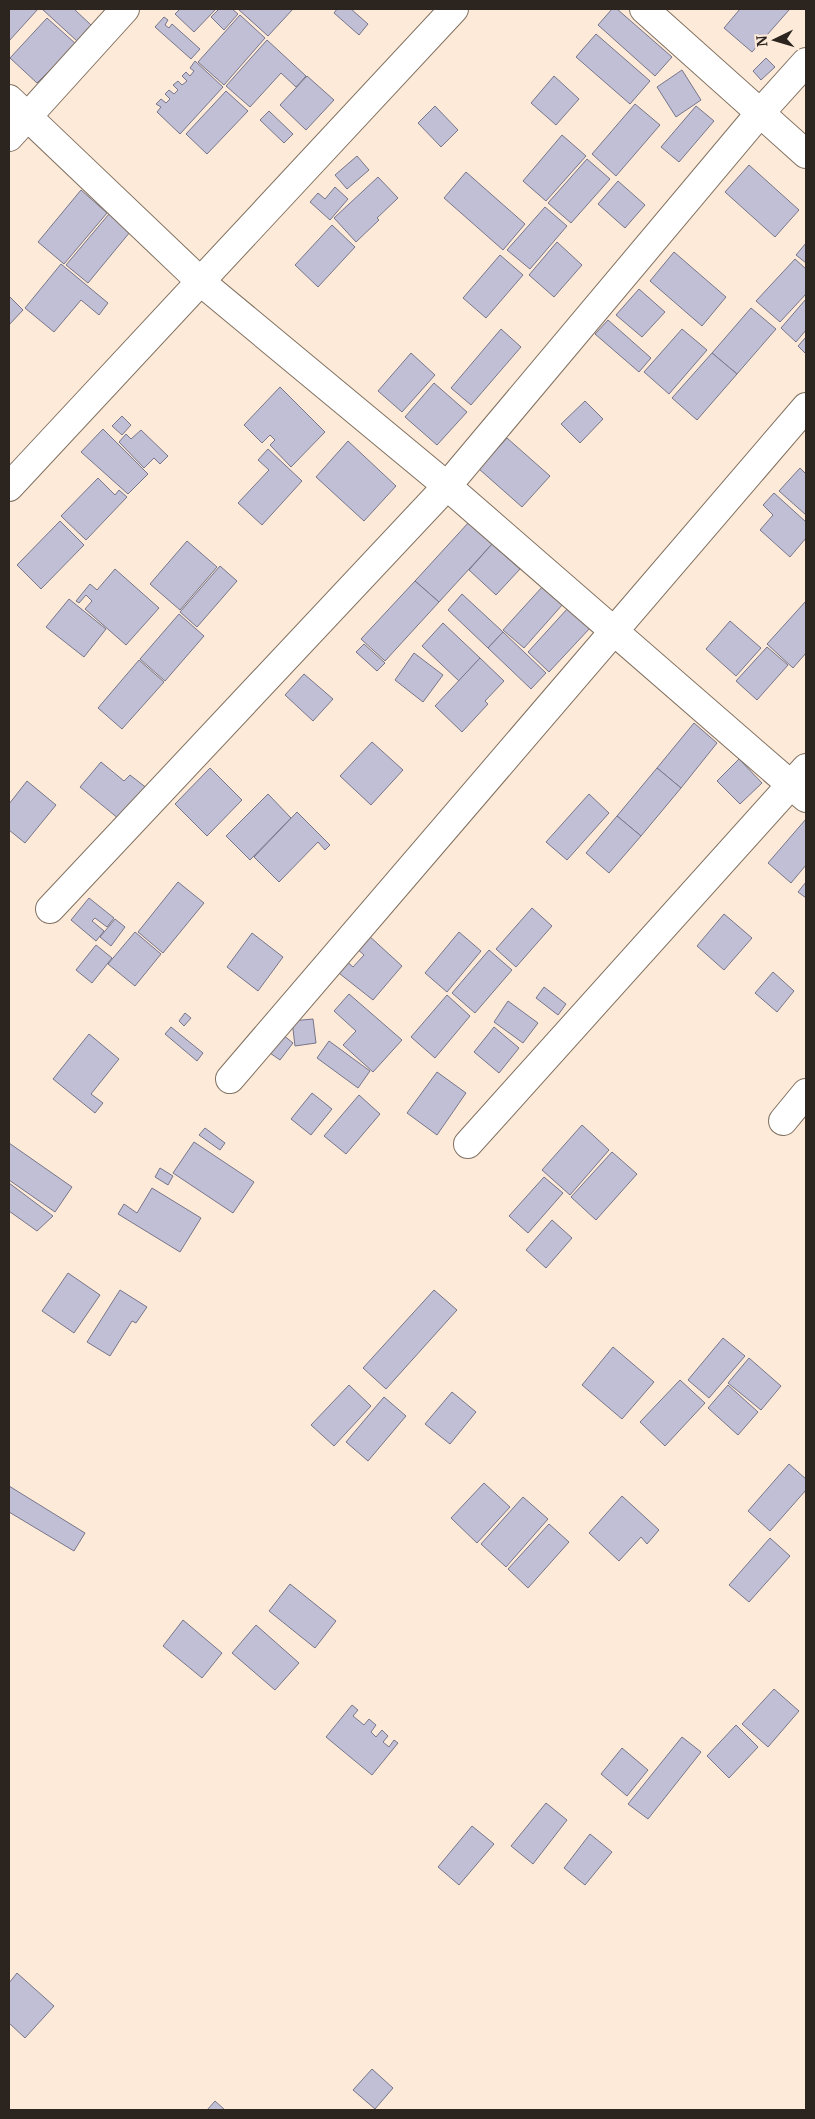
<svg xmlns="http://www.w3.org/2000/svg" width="815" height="2119" font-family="Merriweather,serif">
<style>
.building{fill:#c0bfd5;stroke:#77768a}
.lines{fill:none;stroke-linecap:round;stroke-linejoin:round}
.minor-casing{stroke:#817161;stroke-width:30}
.minor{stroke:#fff;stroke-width:28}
</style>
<rect width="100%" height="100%" fill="#fdead8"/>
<!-- building -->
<g class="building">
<path d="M9,9H38L9,41Z"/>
<path d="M42,9H74L91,25L77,41Z"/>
<path d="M180,9H216L194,32L175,14Z"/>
<path d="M219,9H232L238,14L224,30L211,17Z"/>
<path d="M238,9H293L268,36Z"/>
<path d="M337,9H351L368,24L359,35L334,13Z"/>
<path d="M612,9H617L672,57L655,76L598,25Z"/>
<path d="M740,9H788L789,10L752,52L724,28Z"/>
<path d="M240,15L265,38L224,85L198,62Z"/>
<path d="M164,17L168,20L165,25L169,28L172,24L200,49L191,59L155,27Z"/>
<path d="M47,18L76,44L37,83L10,58Z"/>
<path d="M596,34L650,81L630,104L576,57Z"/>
<path d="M267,40L306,76L296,87L281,73L250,107L226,86Z"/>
<path d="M766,58L775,67L761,80L753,71Z"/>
<path d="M195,61L223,87L180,134L157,112L161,107L156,104L161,99L166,103L170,99L165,94L169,90L174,94L178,90L173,85L178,81L182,85L187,81L182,76L186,72L190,76L194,71L190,68Z"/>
<path d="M682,70L701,100L676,117L657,87Z"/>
<path d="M307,76L334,100L306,130L280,105Z"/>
<path d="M554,76L579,99L556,125L531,103Z"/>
<path d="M226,91L248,111L207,154L186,134Z"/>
<path d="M635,104L660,125L616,176L592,154Z"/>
<path d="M435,106L458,130L441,147L418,123Z"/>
<path d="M696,106L714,121L679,162L661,147Z"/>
<path d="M269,111L293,134L284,143L260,120Z"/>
<path d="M562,135L586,156L546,201L523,181Z"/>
<path d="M357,156L369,170L347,189L335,175Z"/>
<path d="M587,159L610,179L571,223L548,203Z"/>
<path d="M749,165L799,210L775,237L725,192Z"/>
<path d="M466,172L525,224L503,250L444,198Z"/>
<path d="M378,177L398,198L377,218L379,220L356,242L334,218Z"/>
<path d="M618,181L645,205L625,228L598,204Z"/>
<path d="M335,187L348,199L330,220L310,202L318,193L325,199Z"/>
<path d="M81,190L107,213L64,264L38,242Z"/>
<path d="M545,207L567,226L530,269L507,250Z"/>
<path d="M109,214L130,232L88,283L66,265Z"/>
<path d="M332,225L355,247L318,287L295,265Z"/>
<path d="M557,242L582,265L554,297L529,275Z"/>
<path d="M806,243V263L796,255Z"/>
<path d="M674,252L726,297L702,326L650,281Z"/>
<path d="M500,255L523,275L486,318L463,298Z"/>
<path d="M795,259L806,269V294L780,322L756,301Z"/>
<path d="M61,264L108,303L99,315L81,300L54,332L25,308Z"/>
<path d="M639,289L665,312L642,337L616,315Z"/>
<path d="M9,296L23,310L9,325Z"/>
<path d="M806,299V330L796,342L781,328Z"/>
<path d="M751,308L776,329L737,374L712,353Z"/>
<path d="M608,320L651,358L639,372L595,334Z"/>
<path d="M501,329L521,347L471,405L451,388Z"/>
<path d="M682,329L707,350L669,394L644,372Z"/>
<path d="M806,337V354L798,346Z"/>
<path d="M411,353L435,375L402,412L378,391Z"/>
<path d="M712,353L737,374L697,420L672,398Z"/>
<path d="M434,383L467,412L437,445L405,417Z"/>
<path d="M280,387L325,432L291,467L270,445L275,440L270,435L262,443L244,425Z"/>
<path d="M585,401L603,419L580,443L561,424Z"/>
<path d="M122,416L131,425L122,435L112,426Z"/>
<path d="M103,429L148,474L128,494L81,452Z"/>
<path d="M141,430L168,456L160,464L154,458L144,468L119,442L126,434L131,439Z"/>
<path d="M507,438L550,476L522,507L479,469Z"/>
<path d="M348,441L396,486L364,521L316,477Z"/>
<path d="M268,449L302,481L262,525L238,503L269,470L258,460Z"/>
<path d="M800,468L806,474V515L779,491Z"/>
<path d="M98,478L115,495L119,490L127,497L86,540L61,516Z"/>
<path d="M774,493L806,522V538L790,557L760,530L773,515L763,505Z"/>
<path d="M60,521L84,545L41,589L17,565Z"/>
<path d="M469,522L492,544L439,602L415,581Z"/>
<path d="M187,541L217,567L180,610L150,584Z"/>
<path d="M492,544L520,569L496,595L469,570Z"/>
<path d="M220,566L237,581L197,627L180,612Z"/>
<path d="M115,569L159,608L126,645L85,609L92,601L86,595L79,603L76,601L90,584L97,590Z"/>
<path d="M415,581L439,602L385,661L361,639Z"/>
<path d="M543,586L563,604L524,648L503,630Z"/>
<path d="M462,594L503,632L488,648L448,610Z"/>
<path d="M69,599L106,629L84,657L46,627Z"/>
<path d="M806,601V653L793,668L767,644Z"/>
<path d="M568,608L590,628L549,672L528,652Z"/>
<path d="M179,614L204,636L165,681L140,659Z"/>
<path d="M730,621L761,648L736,676L706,649Z"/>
<path d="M443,623L480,658L459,681L422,646Z"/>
<path d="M503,632L546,673L531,689L488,648Z"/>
<path d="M364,644L385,663L377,671L356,652Z"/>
<path d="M767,647L788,665L757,700L736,681Z"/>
<path d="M414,653L443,675L423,702L395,680Z"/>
<path d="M480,658L504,681L485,701L488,704L462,732L435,706Z"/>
<path d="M139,660L164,682L122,729L98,708Z"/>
<path d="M304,674L333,699L313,721L285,695Z"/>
<path d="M694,723L717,743L681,788L657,768Z"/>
<path d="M372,742L403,770L371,805L340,776Z"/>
<path d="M739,759L762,783L740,804L717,781Z"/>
<path d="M101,762L124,781L130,775L148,789L119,819L80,787Z"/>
<path d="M210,768L242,800L207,836L175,804Z"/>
<path d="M657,768L681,788L641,836L617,816Z"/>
<path d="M27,781L56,805L25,843L9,830V804Z"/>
<path d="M268,794L291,818L250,860L226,836Z"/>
<path d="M589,794L609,813L567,860L546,842Z"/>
<path d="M297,812L330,845L325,850L318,842L279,882L254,857Z"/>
<path d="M617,816L641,836L609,873L586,853Z"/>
<path d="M806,819V865L791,883L768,863Z"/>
<path d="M178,882L204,903L163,953L138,932Z"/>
<path d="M806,882V898L798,892Z"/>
<path d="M89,898L114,918L107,927L95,918L92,921L104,931L96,941L71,920Z"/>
<path d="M532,908L552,926L516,967L496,949Z"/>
<path d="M724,914L752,938L724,970L697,946Z"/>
<path d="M115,919L125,927L111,946L100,937Z"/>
<path d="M135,932L161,954L135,986L108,964Z"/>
<path d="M459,932L481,951L447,992L425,973Z"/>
<path d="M252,933L283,957L258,991L227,967Z"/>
<path d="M367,934L402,966L373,1000L335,970L344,959L353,967L364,955L355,947Z"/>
<path d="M96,945L112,958L92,983L76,970Z"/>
<path d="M489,950L512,970L475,1013L452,993Z"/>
<path d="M773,972L794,991L777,1012L755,993Z"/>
<path d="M544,987L566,1004L558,1015L536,998Z"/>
<path d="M349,994L402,1040L373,1072L343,1045L356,1031L334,1011Z"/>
<path d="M447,995L470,1016L435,1058L411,1037Z"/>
<path d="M508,1001L538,1023L523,1043L494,1022Z"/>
<path d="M185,1013L191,1018L184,1026L179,1021Z"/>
<path d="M313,1019L316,1043L295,1046L292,1021Z"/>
<path d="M171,1027L203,1053L197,1061L165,1034Z"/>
<path d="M494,1027L519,1048L499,1073L474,1052Z"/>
<path d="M89,1034L119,1059L91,1094L103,1103L95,1113L53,1079Z"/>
<path d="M283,1035L293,1043L280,1060L270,1053Z"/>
<path d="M329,1041L370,1071L358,1088L317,1058Z"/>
<path d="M437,1072L466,1093L437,1135L407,1113Z"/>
<path d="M312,1093L332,1109L311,1135L291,1119Z"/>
<path d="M359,1095L380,1114L346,1154L324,1136Z"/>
<path d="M582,1125L609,1150L570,1195L542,1170Z"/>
<path d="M205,1128L225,1143L220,1150L199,1135Z"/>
<path d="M194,1142L254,1182L233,1213L173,1173Z"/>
<path d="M9,1143L72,1187L55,1212L9,1180Z"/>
<path d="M612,1152L637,1174L596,1220L571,1197Z"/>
<path d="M160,1168L173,1176L168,1185L155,1177Z"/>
<path d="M544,1177L563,1193L528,1233L509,1216Z"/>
<path d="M9,1183L53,1216L37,1231L9,1211Z"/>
<path d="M152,1188L201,1218L180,1252L118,1214L124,1204L137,1213Z"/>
<path d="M552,1220L572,1238L546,1268L526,1250Z"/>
<path d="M68,1273L100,1295L74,1333L42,1311Z"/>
<path d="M120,1290L147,1307L136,1323L132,1321L110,1356L87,1342Z"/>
<path d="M434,1290L457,1310L386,1389L363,1368Z"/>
<path d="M723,1338L745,1356L709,1398L688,1380Z"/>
<path d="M613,1347L654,1382L622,1419L582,1385Z"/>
<path d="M749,1358L781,1386L761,1410L728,1383Z"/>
<path d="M680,1380L705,1403L665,1446L640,1422Z"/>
<path d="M349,1385L371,1406L334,1446L311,1425Z"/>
<path d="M728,1385L758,1412L738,1435L708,1408Z"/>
<path d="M452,1392L476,1412L450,1444L425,1424Z"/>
<path d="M384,1397L406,1416L368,1461L346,1442Z"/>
<path d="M789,1464L806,1479V1490L770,1531L748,1511Z"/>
<path d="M484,1483L510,1507L477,1543L451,1518Z"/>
<path d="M9,1486L85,1533L74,1551L9,1512Z"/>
<path d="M622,1496L659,1530L647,1544L641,1537L619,1561L589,1533Z"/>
<path d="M523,1497L548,1519L506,1567L481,1544Z"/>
<path d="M549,1524L569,1542L528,1588L508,1569Z"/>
<path d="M770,1538L790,1556L749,1602L729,1585Z"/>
<path d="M290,1584L336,1621L315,1648L269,1611Z"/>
<path d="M183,1620L222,1653L202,1678L163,1646Z"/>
<path d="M256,1625L299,1663L275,1690L232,1653Z"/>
<path d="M774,1689L799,1711L768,1747L742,1724Z"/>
<path d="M352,1705L358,1710L353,1716L364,1725L369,1719L376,1725L371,1732L376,1737L382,1730L388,1736L383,1742L389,1747L394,1740L398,1743L372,1775L326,1737Z"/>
<path d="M736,1725L758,1747L729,1778L707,1756Z"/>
<path d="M682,1737L701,1752L648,1819L628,1804Z"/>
<path d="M622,1748L648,1770L627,1796L601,1774Z"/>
<path d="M546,1803L567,1820L533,1864L511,1846Z"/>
<path d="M472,1826L494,1844L459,1885L438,1867Z"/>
<path d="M590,1834L612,1852L585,1885L564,1868Z"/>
<path d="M17,1973L54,2006L25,2038L9,2023V1983Z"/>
<path d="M372,2069L393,2088L375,2109L353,2090Z"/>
<path d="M215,2101L225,2110H207Z"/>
</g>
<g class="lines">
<defs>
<g id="minor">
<path d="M644,9L806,154"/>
<path d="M9,99L201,282L447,486L806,798"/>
<path d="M9,137L125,9"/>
<path d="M9,487L454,9"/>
<path d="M50,909L447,486L760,113L806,62"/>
<path d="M230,1079L806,407"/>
<path d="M783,1121L806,1093"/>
<path d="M468,1144L806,768"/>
</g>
</defs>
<!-- minor casing -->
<use href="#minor" class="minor-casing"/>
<!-- minor -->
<use href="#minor" class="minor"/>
</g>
<!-- border -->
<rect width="815" height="2119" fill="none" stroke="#2c251f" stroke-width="20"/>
<!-- north arrow -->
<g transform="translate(775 40) rotate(265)" stroke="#fdead8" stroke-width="4" paint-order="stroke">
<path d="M0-4L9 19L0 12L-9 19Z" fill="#2c251f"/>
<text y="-8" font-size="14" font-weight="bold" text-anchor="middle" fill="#2c251f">N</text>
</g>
</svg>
